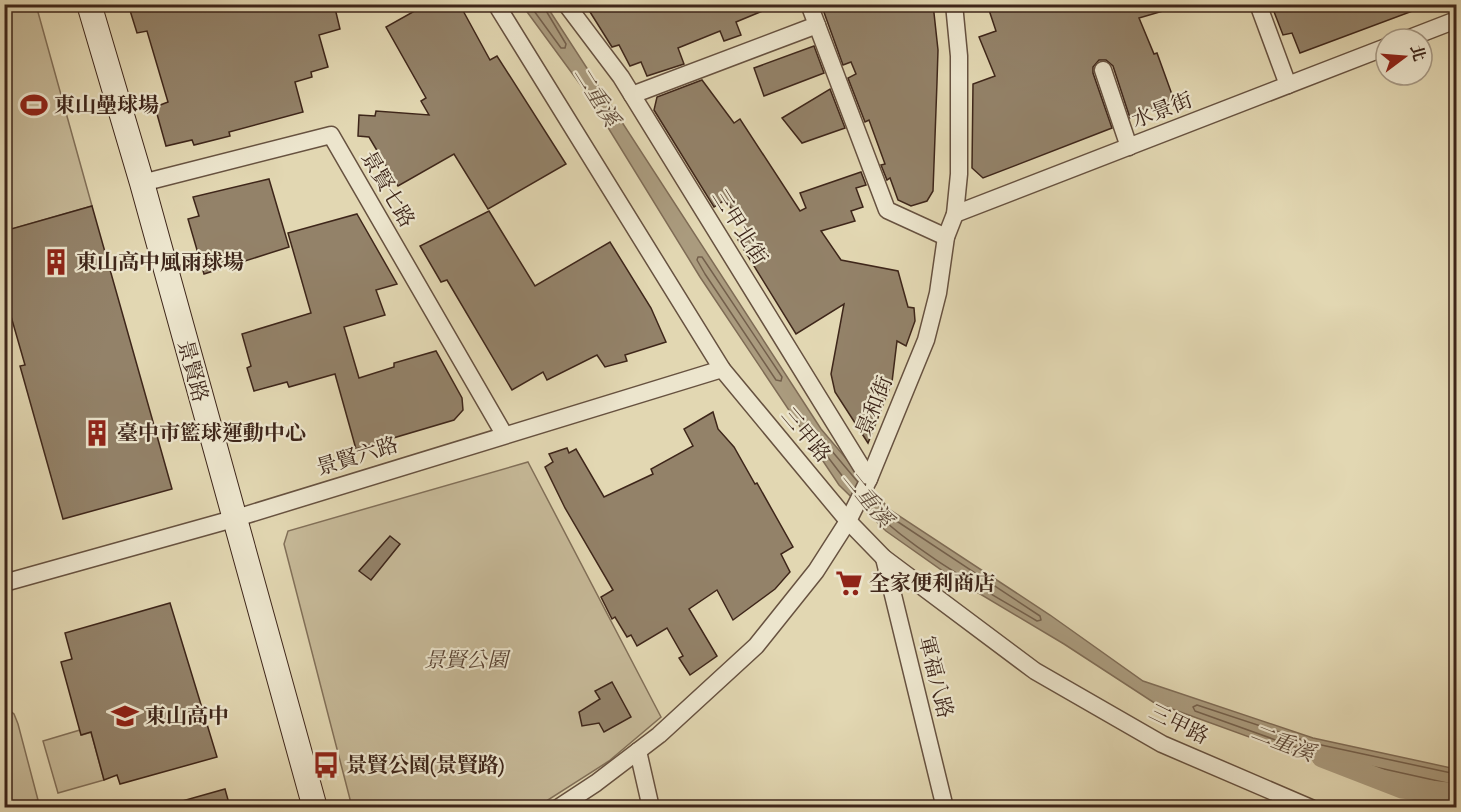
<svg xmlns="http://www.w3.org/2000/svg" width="1461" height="812" font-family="'IM FELL Double Pica','Noto Serif TC',serif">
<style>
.green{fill:#c6b998;stroke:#827059;stroke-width:1.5}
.water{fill:#aa9b7e;stroke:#7f6c56;stroke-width:1.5}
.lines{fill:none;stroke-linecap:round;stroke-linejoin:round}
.shore{stroke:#74604c;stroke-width:1.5}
.canal{stroke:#aa9b7e;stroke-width:21}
.building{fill:#938269;stroke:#3e261a;stroke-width:1.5}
.street-casing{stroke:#675240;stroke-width:19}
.secondary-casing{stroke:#3e261a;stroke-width:26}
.street{stroke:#ece5cd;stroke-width:16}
.secondary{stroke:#ece5cd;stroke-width:24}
.labels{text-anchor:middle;stroke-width:4.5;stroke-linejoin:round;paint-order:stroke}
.poi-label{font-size:21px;font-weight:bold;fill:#3e261a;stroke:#ece5cd;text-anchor:start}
.street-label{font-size:21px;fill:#3e261a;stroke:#ece5cd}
.park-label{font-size:21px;font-style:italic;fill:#594333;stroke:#ece5cd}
.water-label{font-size:22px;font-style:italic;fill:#5e4938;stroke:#ece5cd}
</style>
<rect width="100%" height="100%" fill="#e2d7b2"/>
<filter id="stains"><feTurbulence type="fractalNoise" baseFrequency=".00333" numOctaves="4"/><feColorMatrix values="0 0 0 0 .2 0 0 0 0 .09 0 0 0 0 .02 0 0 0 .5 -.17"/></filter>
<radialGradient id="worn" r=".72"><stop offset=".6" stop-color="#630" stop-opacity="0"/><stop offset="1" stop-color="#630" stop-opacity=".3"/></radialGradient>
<!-- green -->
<g class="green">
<path d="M5,4L36,5L92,206L5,231Z"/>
<path d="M528,462L661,717L609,761L537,807H352L284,544L288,531Z"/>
<path d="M4,706L14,714L18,724L38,800L5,807Z"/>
<path d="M80,730L82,735L91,732L104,780L58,793L43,741Z"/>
</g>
<!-- water -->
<path class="water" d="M522,5H546L821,429L890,510L1050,615L1143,681L1313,738L1456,769V791L1310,759L1153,702L1064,644L950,576L886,531L839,485L700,277L588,95Z"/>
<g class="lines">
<!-- shore -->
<g class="shore">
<path d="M529,4L561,48H565L566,44L542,4"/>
<path d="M698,257H702L782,377L781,381L776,380L705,274L697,260Z"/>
<path d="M853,490L821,448V444H826L857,481"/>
<path d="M867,505C916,553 978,586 1037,621L1041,620L1040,616L886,514L871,497"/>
<path d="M1456,774L1312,743L1197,705L1193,707L1195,711L1312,753L1456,785"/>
</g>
<!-- canal -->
<path class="canal" d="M1322,757L1402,788L1456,794"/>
</g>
<!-- building -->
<g class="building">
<path d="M128,4H334L340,29L319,35L328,67L311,72L312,77L295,82L303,112L229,132L230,136L194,145L192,140L166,146L155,107L168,102L147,31L137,33Z"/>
<path d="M427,4H453L457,10L461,7L490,60L497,56L566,164L488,209L454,154L398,186L369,137L358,136L359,115L375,116L376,111L429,115L421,101L426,98L386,27Z"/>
<path d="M585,4H777V5L736,22L741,35L724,41L720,31L678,48L684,64L647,76L641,62L630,66L619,45L612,47Z"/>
<path d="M821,4H933L938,50L937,82L933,191L927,201L911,206L898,200L890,178L887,180L881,165L885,164L869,120L865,122L848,78L856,74L851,62L843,65Z"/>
<path d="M987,4H1076L1077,11L1099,4H1169L1170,9L1139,18L1154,54L1157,53L1174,100L1130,118L1113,66L1106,60H1099L1093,67V73L1112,128L983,178L972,168L973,84L995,76L979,37L996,31Z"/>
<path d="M1271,4H1426V6L1300,53L1292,33L1283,35Z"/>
<path d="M814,46L824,73L764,96L754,68Z"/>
<path d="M702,80L734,123L740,119L800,211L806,208L800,193L861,172L866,185L856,188L863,207L851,211L855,221L821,231L841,260L898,271L908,307L914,308L915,321L906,346L897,341L892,382L868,443L835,392L831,374L844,304L796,334L738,240L749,232L725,200L714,207L654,110L657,97Z"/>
<path d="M830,89L845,128L802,143L782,118Z"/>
<path d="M269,179L289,247L204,274L188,219L199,216L193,197Z"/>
<path d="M92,206L172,489L63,519L20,366L25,365L4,292V231Z"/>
<path d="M489,211L535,286L610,242L651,308L666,342L625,355L627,361L605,367L597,355L547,380L543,372L512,390L447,280L441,282L420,246Z"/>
<path d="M357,214L397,284L376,290L385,315L344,327L359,378L394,367V363L436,351L462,398L463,410L454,420L356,449L335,374L289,387L287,382L254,391L247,368L251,366L242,334L311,313L288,233Z"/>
<path d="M713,412L718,429L734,447L755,484L757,483L793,547L781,554L790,572L775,589L733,620L717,590L689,609L717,656L690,675L679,658L683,656L667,628L637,646L631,635L627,637L615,617L612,619L601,597L613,590L565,508L545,467L553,462L549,454L567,448L569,453L576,449L604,497L653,474L651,469L693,446L684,429Z"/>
<path d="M390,536L400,544L371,580L359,571Z"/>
<path d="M170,603L217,757L120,784L117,775L104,780L91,732L81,735L61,662L72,659L65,633Z"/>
<path d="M612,682L631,717L604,732L599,723L582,726L579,712L600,699L595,691Z"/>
<path d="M225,789L230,807H175V803Z"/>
</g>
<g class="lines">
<defs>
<g id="street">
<path d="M496,4L722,369L848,521L884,558L1035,671L1162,744L1311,808"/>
<path d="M566,4L621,77L869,479"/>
<path d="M809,4L887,210L946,237"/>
<path d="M1258,4L1288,85"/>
<path d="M1407,39L1456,20"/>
<path d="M1103,70L1129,147"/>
<path d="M632,95L817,25"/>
<path d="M142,183L331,135L504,434"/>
<path d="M955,214L1386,47"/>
<path d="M884,558L945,808"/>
<path d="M4,583L233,519L722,369"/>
<path d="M638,751L651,808"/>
<path d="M558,808L596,783L659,735L756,646L816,571L848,521L869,479L926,340L938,293L946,237L955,214L959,174V56L954,4"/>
</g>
<path id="secondary" d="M89,4L142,183L315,808"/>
</defs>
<!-- street casing -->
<use href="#street" class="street-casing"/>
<!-- secondary casing -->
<use href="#secondary" class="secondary-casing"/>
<!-- street -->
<use href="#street" class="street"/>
<!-- secondary -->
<use href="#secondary" class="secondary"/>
</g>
<!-- icons -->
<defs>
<symbol id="stadium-bare" viewBox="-9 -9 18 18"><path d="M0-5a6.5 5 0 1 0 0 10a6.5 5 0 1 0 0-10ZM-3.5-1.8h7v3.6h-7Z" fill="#8f2418" stroke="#ece5cd" stroke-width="2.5" paint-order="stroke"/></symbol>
<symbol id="building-bare" viewBox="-9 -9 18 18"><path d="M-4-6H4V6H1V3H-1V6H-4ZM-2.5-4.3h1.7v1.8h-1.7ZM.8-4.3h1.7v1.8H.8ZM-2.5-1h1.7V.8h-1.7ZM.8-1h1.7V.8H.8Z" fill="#8f2418" stroke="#ece5cd" stroke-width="2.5" paint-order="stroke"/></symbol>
<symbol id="supermarket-bare" viewBox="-9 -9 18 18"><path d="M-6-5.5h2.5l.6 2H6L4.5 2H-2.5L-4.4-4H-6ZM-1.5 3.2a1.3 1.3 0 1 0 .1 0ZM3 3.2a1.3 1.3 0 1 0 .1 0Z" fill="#8f2418" stroke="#ece5cd" stroke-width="2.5" paint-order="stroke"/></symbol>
<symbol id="school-bare" viewBox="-9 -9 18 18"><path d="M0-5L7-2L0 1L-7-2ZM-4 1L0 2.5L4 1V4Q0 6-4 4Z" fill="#8f2418" stroke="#ece5cd" stroke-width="2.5" paint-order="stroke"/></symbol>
<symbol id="bus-bare" viewBox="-9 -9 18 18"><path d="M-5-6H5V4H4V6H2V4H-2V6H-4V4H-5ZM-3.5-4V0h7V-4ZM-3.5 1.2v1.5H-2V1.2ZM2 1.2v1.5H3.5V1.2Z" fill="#8f2418" stroke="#ece5cd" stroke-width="2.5" paint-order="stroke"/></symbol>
</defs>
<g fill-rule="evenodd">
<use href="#stadium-bare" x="15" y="86" width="38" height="38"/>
<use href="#building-bare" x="37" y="243" width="38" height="38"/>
<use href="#building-bare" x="78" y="414" width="38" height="38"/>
<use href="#supermarket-bare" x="830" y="564" width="38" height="38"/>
<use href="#school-bare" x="106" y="697" width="38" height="38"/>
<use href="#bus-bare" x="307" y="746" width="38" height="38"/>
</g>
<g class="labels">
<!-- poi labels -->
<g class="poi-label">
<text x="54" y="112">東山壘球場</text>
<text x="76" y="269">東山高中風雨球場</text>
<text x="117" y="440">臺中市籃球運動中心</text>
<text x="869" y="590">全家便利商店</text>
<text x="145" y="723">東山高中</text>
<text x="346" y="772">景賢公園(景賢路)</text>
</g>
<!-- street labels -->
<g class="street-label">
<text transform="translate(1162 110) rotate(-21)" y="7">水景街</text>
<text transform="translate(388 189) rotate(60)" y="7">景賢七路</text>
<text transform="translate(740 227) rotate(58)" y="7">三甲北街</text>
<text transform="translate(193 371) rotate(75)" y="7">景賢路</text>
<text transform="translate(874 406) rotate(-68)" y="7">景和街</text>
<text transform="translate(806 435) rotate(50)" y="7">三甲路</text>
<text transform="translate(357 456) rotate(-17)" y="7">景賢六路</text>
<text transform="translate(936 677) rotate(76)" y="7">軍福八路</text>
<text transform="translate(1179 724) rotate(26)" y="7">三甲路</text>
</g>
<!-- park labels -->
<g class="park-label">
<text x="466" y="667">景賢公園</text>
</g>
<!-- water labels -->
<g class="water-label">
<text transform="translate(597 96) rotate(58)" y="8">二重溪</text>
<text transform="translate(868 498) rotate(51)" y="8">二重溪</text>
<text transform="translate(1283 742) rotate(21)" y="8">二重溪</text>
</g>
</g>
<!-- margin -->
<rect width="1461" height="812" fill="none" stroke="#e2d7b2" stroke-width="24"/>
<rect x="6" y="6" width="1449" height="800" fill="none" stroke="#3e261a" stroke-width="3"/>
<rect x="12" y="12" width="1437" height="788" fill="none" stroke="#3e261a" stroke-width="1.5"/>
<!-- north arrow -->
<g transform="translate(1404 57) rotate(74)"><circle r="28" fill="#ece5cd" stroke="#a69985" stroke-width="1.5"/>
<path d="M0-4.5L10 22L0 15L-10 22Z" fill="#8f2418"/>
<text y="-9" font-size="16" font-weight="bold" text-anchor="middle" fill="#3e261a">北</text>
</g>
<rect width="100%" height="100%" filter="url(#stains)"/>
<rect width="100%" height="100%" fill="url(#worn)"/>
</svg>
